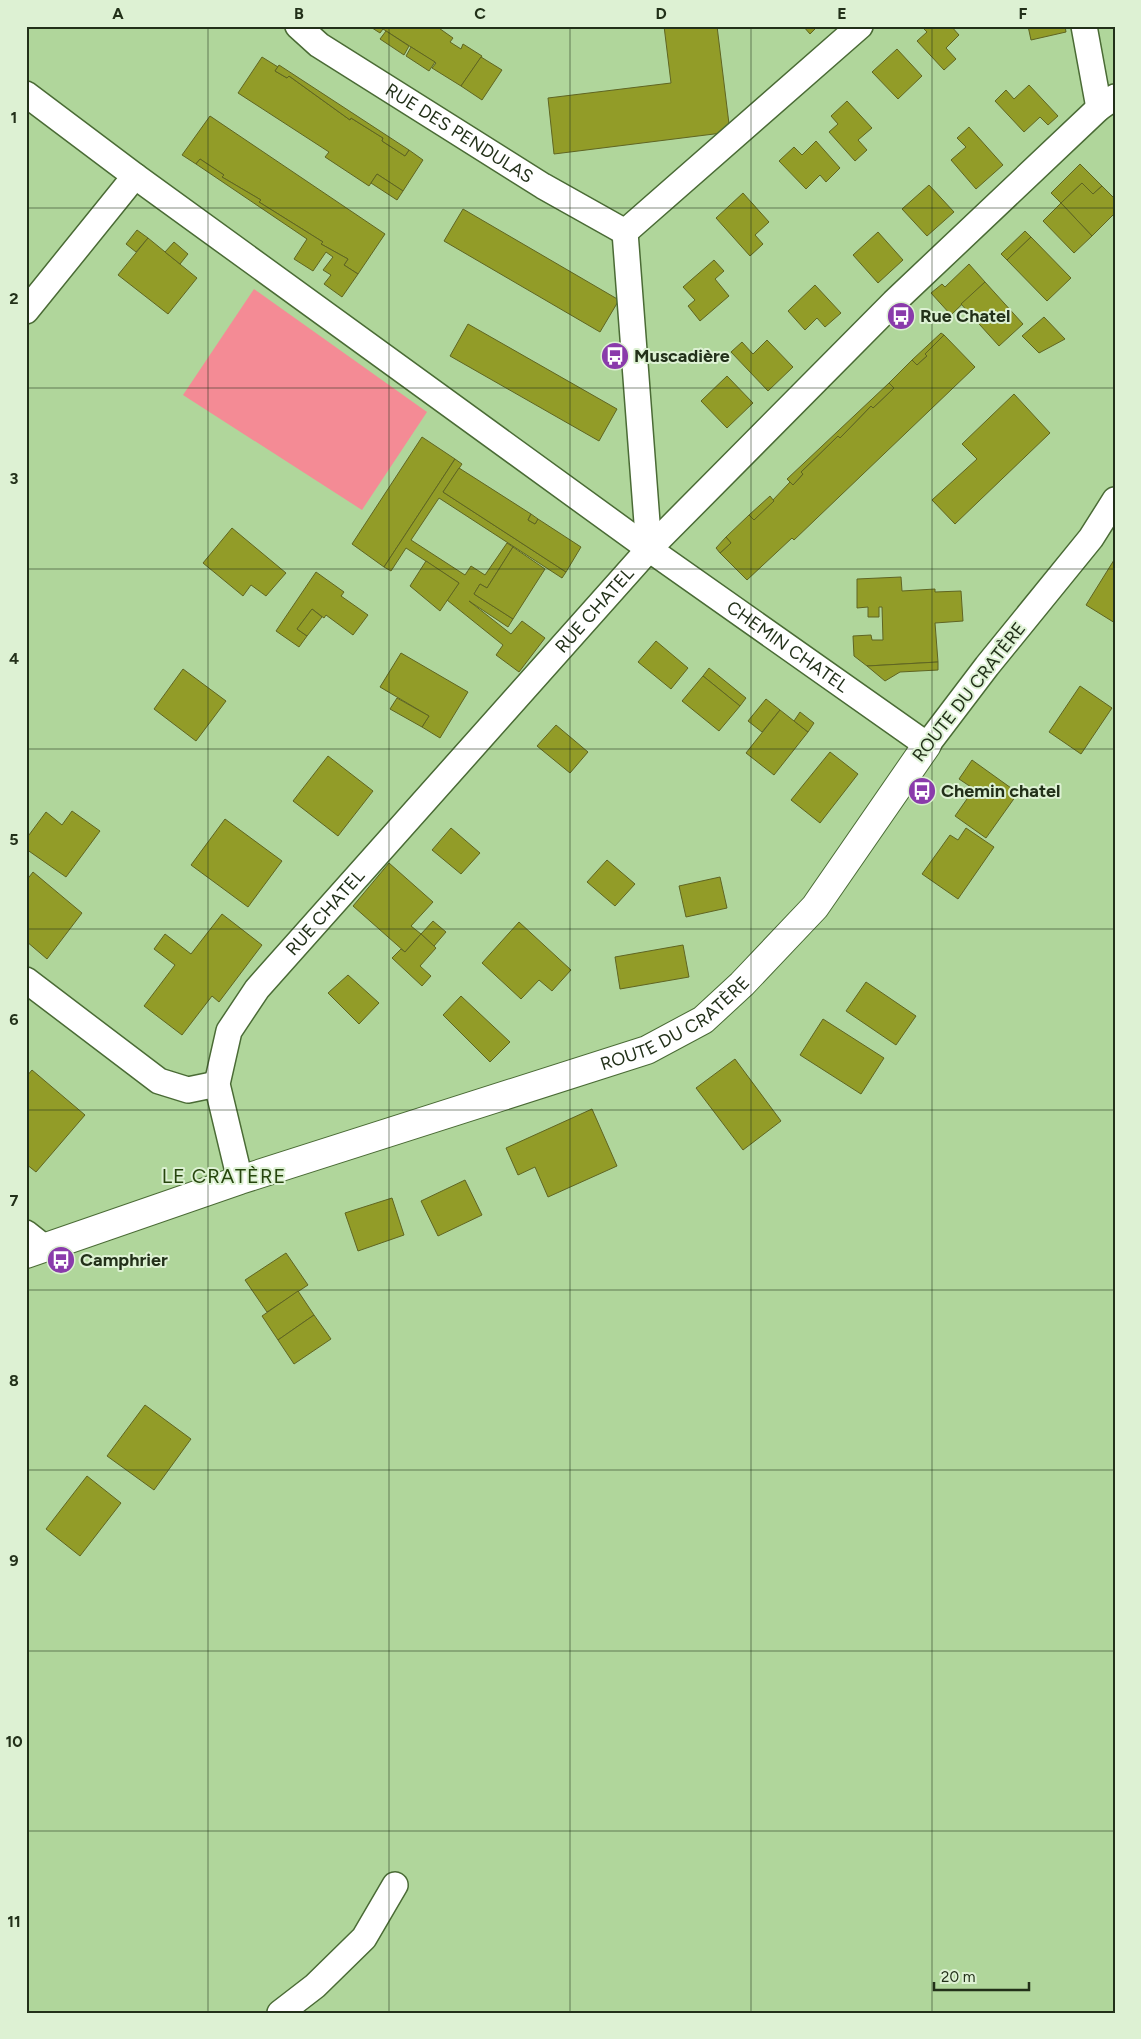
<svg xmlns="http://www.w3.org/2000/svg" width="1141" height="2039" font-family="Figtree,sans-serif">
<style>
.green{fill:#f48b95}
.building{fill:#929c28;stroke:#5f6522}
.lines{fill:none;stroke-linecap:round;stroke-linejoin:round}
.minor-casing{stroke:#4a6b35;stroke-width:28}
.tertiary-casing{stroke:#4a6b35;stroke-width:30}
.minor{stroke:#fff;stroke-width:25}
.tertiary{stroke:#fff;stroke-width:28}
.grid{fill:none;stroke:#223019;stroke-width:1;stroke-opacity:0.55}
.labels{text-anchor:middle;stroke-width:4;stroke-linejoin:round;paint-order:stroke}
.street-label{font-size:18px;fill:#223019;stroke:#ddf1d3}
.poi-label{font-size:18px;font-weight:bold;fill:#223019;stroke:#ddf1d3;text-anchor:start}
.quarter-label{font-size:20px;letter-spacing:1px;fill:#26450d;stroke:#ddf1d3}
.neatline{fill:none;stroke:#223019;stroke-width:2}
.grid-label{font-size:16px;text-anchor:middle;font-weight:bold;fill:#223019}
</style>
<rect width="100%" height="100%" fill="#b0d69b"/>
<!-- green -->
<path class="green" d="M254,289L427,412L362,510L183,395Z"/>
<!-- building -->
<g class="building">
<path d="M369,26H436L453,38L450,42L461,49L463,44L482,56L461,86L432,68L436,63L383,29L380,33Z"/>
<path d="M664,26H717L730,132L554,154L548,98L671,83Z"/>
<path d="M803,26H818L810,34Z"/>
<path d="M921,26H951L959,35L946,48L956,59L944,70L917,41L927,32Z"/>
<path d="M1028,26H1065L1066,32L1031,40Z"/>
<path d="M386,31L409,46L404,55L380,39Z"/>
<path d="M411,47L435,62L429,71L406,56Z"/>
<path d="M897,49L922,76L898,99L872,72Z"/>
<path d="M262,57L278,67L275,71L287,78L289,76L350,120L351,118L383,138L382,141L405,156L409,150L423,160L403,191L377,174L369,186L325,157L329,152L238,93Z"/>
<path d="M481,57L502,70L482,100L461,86Z"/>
<path d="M279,65L409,150L405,156L382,141L383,138L351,118L350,120L289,76L287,78L275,71Z"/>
<path d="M1029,85L1058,116L1048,125L1040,117L1024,132L995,101L1006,90L1014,99Z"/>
<path d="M847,101L872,128L858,140L867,150L855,161L829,132L838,124L831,116Z"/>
<path d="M210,116L385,234L358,274L344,265L348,259L321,244L323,242L259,202L261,200L222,177L224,175L200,159L196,164L182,155Z"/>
<path d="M969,127L1003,165L976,189L951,160L966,147L957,138Z"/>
<path d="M816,141L840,168L826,182L820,175L806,189L779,161L794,147L802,155Z"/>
<path d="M200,159L224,175L222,177L261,200L259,202L323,242L321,244L348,259L344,265L358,274L342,297L324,284L331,275L323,270L333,257L326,252L313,271L294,259L307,239L196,164Z"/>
<path d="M1080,164L1102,186L1093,194L1082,183L1061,203L1051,193Z"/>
<path d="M377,174L403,191L397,200L371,183Z"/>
<path d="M1082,183L1093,194L1102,186L1115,199V213L1092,236L1061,203Z"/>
<path d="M929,185L954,212L927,236L902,209Z"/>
<path d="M743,193L769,222L755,235L763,244L750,256L716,218Z"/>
<path d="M1061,203L1092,236L1074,253L1043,221Z"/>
<path d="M463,209L619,300L600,332L444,241Z"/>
<path d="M137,230L148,238L136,252L126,244Z"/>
<path d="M1025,231L1031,237L1007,260L1001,254Z"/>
<path d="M878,232L903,260L878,283L853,255Z"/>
<path d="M1031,237L1071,278L1047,301L1007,260Z"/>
<path d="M148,238L197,278L168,314L118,275Z"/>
<path d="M174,242L188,254L180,264L165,252Z"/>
<path d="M714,260L724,271L715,279L729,296L700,321L688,306L695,300L683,287Z"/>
<path d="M969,264L985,282L951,315L931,293L942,284L945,287Z"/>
<path d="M985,282L1023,324L999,346L961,304Z"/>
<path d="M815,285L841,313L825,327L817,318L805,330L788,311Z"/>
<path d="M1044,317L1065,339L1039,353L1022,336Z"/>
<path d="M468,324L617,409L599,441L450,356Z"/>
<path d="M941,333L944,335L925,354L927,356L917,365L912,360Z"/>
<path d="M944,335L975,367L794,540L792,538L747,580L720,553L731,543L726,537L749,515L754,520L790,482L793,485L803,474L801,472L838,436L840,438L871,406L873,408L894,388L889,383L912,360L917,365L927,356L925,354Z"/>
<path d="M767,340L793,367L768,391L731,352L742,342L753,354Z"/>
<path d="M727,376L753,403L727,428L701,401Z"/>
<path d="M889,383L894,388L873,408L871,406L840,438L838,436L801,472L803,474L793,485L787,479Z"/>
<path d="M1014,394L1050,433L955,524L932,500L977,459L962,444Z"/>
<path d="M422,437L455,459L384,567L352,544Z"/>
<path d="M455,459L462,464L443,492L566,572L562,578L439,498L411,540L465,575L471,566L485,575L507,543L513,547L487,588L480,584L474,594L513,619L508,627L469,601L511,634L522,621L545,638L519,672L496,655L503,645L447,600L459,583L406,548L391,571L384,567Z"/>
<path d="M459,468L531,514L528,520L535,524L538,519L581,547L566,572L443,492Z"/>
<path d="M770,496L774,501L754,520L749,515Z"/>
<path d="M531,514L538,519L535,524L528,520Z"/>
<path d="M232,528L286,573L266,596L251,585L243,596L203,563Z"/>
<path d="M726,537L731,543L720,553L716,548Z"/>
<path d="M513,547L545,569L513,619L474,594L480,584L487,588Z"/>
<path d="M1114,560H1115V623L1086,605Z"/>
<path d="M426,561L459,583L440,611L410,586Z"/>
<path d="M316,572L344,592L341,596L368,615L353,635L326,615L324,618L312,609L297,629L307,636L299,647L276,631Z"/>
<path d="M901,577L902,591L935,589V592L961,591L963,621L935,623L938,662L867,666L854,656L853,636L871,635L872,640H883L882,607H879V617H868V607L857,608V579Z"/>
<path d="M312,609L322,617L307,636L297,629Z"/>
<path d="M656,641L688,668L671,689L638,662Z"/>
<path d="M401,653L468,692L440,738L422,727L429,716L380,687Z"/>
<path d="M938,662V670L900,672L885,681L867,666Z"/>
<path d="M709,668L746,698L740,706L703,676Z"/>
<path d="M183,669L226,701L196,741L154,709Z"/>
<path d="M703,676L740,706L719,731L682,701Z"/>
<path d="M1080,686L1112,708L1081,754L1049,732Z"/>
<path d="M397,698L429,716L422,727L390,709Z"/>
<path d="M766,699L780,710L762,732L748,721Z"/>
<path d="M780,710L808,732L774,775L746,753Z"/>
<path d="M800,712L814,723L808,732L794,721Z"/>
<path d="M556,725L588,752L570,773L537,746Z"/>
<path d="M830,752L858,774L820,823L791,800Z"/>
<path d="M328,756L373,791L338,836L293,801Z"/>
<path d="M972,760L1018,793L986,838L955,816L974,789L959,779Z"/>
<path d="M72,811L100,831L66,877L26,849V839L46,812L62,825Z"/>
<path d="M225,819L282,861L248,907L191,865Z"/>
<path d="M451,828L480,853L461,874L432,850Z"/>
<path d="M966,828L994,847L958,899L922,874L950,835L958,840Z"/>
<path d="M607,860L635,884L615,906L587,882Z"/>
<path d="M389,863L433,902L411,926L421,934L405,952L353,906Z"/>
<path d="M33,872L82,913L47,959L26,941V881Z"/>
<path d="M720,877L727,908L686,917L679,886Z"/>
<path d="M222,914L262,945L219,1002L212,996L182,1035L144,1006L175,965L154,949L165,934L191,954Z"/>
<path d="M433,921L446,932L434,946L421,934Z"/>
<path d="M519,922L571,970L552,991L539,980L521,999L482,963Z"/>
<path d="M421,934L436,948L420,966L431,976L422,986L392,958L401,949L405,952Z"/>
<path d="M683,945L689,977L620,989L615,957Z"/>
<path d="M348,975L379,1003L359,1024L328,993Z"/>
<path d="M866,982L916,1016L896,1045L846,1011Z"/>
<path d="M461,996L510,1042L490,1062L443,1015Z"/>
<path d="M823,1019L884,1058L861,1094L800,1055Z"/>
<path d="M735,1059L781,1121L743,1150L696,1088Z"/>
<path d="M32,1070L85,1115L36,1172L26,1164V1077Z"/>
<path d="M592,1109L617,1166L548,1197L535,1167L518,1175L506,1148Z"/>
<path d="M465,1180L482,1215L438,1236L421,1201Z"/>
<path d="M392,1198L404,1235L358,1251L345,1213Z"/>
<path d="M286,1253L308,1285L267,1312L245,1280Z"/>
<path d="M298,1291L314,1315L278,1340L262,1316Z"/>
<path d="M314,1315L331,1339L294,1364L278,1340Z"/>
<path d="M145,1405L191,1439L154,1490L107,1456Z"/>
<path d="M87,1476L121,1503L80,1556L46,1529Z"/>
</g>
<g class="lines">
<defs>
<g id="minor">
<path id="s1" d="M298,26L319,45L543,186L625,232"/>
<path d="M1084,26L1099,108"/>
<path id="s2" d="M26,94L135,176L649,549L927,745L987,666L1091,538L1115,500"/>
<path d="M625,232L649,549"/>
<path d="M625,232L860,26"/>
<path d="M26,311L135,176"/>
<path d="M26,980L159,1081L188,1090L217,1084"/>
<path id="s3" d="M240,1180L217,1084L229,1031L257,989L649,549L894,302L1099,108L1115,97"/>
<path d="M26,1233L45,1248"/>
<path d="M280,2013L315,1986L364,1938L395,1885"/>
</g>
<g id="tertiary">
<path id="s4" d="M26,1254L240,1180L647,1050L703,1020L742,984L815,907L927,745"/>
</g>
</defs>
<!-- minor casing -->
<use href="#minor" class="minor-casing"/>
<!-- tertiary casing -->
<use href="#tertiary" class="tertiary-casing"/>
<!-- minor -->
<use href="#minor" class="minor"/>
<!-- tertiary -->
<use href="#tertiary" class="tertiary"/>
</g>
<!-- grid -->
<path class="grid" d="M208,26V2013M389,26V2013M570,26V2013M751,26V2013M932,26V2013M26,208H1115M26,388H1115M26,569H1115M26,749H1115M26,929H1115M26,1110H1115M26,1290H1115M26,1470H1115M26,1651H1115M26,1831H1115"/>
<!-- icons -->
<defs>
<symbol id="bus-disc" viewBox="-11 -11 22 22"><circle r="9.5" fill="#8a3bab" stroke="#ddf1d3"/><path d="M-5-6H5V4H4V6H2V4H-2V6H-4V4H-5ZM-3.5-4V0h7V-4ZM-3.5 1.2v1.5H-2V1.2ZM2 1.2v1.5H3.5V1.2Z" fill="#fff"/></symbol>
</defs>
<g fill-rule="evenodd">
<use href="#bus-disc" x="885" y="300" width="32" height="32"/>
<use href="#bus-disc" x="599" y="340" width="32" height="32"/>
<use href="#bus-disc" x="906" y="775" width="32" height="32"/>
<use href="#bus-disc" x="45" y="1244" width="32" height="32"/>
</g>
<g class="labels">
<!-- street labels -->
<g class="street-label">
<text dy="6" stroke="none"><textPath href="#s1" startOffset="194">RUE DES PENDULAS</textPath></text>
<text dy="6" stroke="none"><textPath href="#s3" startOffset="711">RUE CHATEL</textPath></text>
<text dy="6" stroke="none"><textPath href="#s2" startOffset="941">CHEMIN CHATEL</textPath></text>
<text transform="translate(969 692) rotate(-52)" y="6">ROUTE DU CRATÈRE</text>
<text dy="6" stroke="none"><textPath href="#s3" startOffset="306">RUE CHATEL</textPath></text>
<text dy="6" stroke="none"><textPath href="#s4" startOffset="691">ROUTE DU CRATÈRE</textPath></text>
</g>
<!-- poi labels -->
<g class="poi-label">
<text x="920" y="322">Rue Chatel</text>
<text x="634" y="362">Muscadière</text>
<text x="941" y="797">Chemin chatel</text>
<text x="80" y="1266">Camphrier</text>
</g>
<!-- quarter labels -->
<g class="quarter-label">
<text x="224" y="1183">LE CRATÈRE</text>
</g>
</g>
<!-- border -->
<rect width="1141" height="2039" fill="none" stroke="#ddf1d3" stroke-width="55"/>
<!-- scale -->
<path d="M934 1982v8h95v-8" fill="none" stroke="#223019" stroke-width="2.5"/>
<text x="941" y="1982" font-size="15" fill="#223019" stroke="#ddf1d3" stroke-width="4" paint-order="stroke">20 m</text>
<rect x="28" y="28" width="1086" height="1984" class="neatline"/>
<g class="grid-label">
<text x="118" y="19">A</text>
<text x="299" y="19">B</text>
<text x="480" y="19">C</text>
<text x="661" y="19">D</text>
<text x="842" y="19">E</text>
<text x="1023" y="19">F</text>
<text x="14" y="123">1</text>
<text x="14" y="304">2</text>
<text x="14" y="484">3</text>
<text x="14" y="664">4</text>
<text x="14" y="845">5</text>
<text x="14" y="1025">6</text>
<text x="14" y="1206">7</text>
<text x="14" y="1386">8</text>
<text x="14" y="1566">9</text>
<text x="14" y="1747">10</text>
<text x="14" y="1927">11</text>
</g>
</svg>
